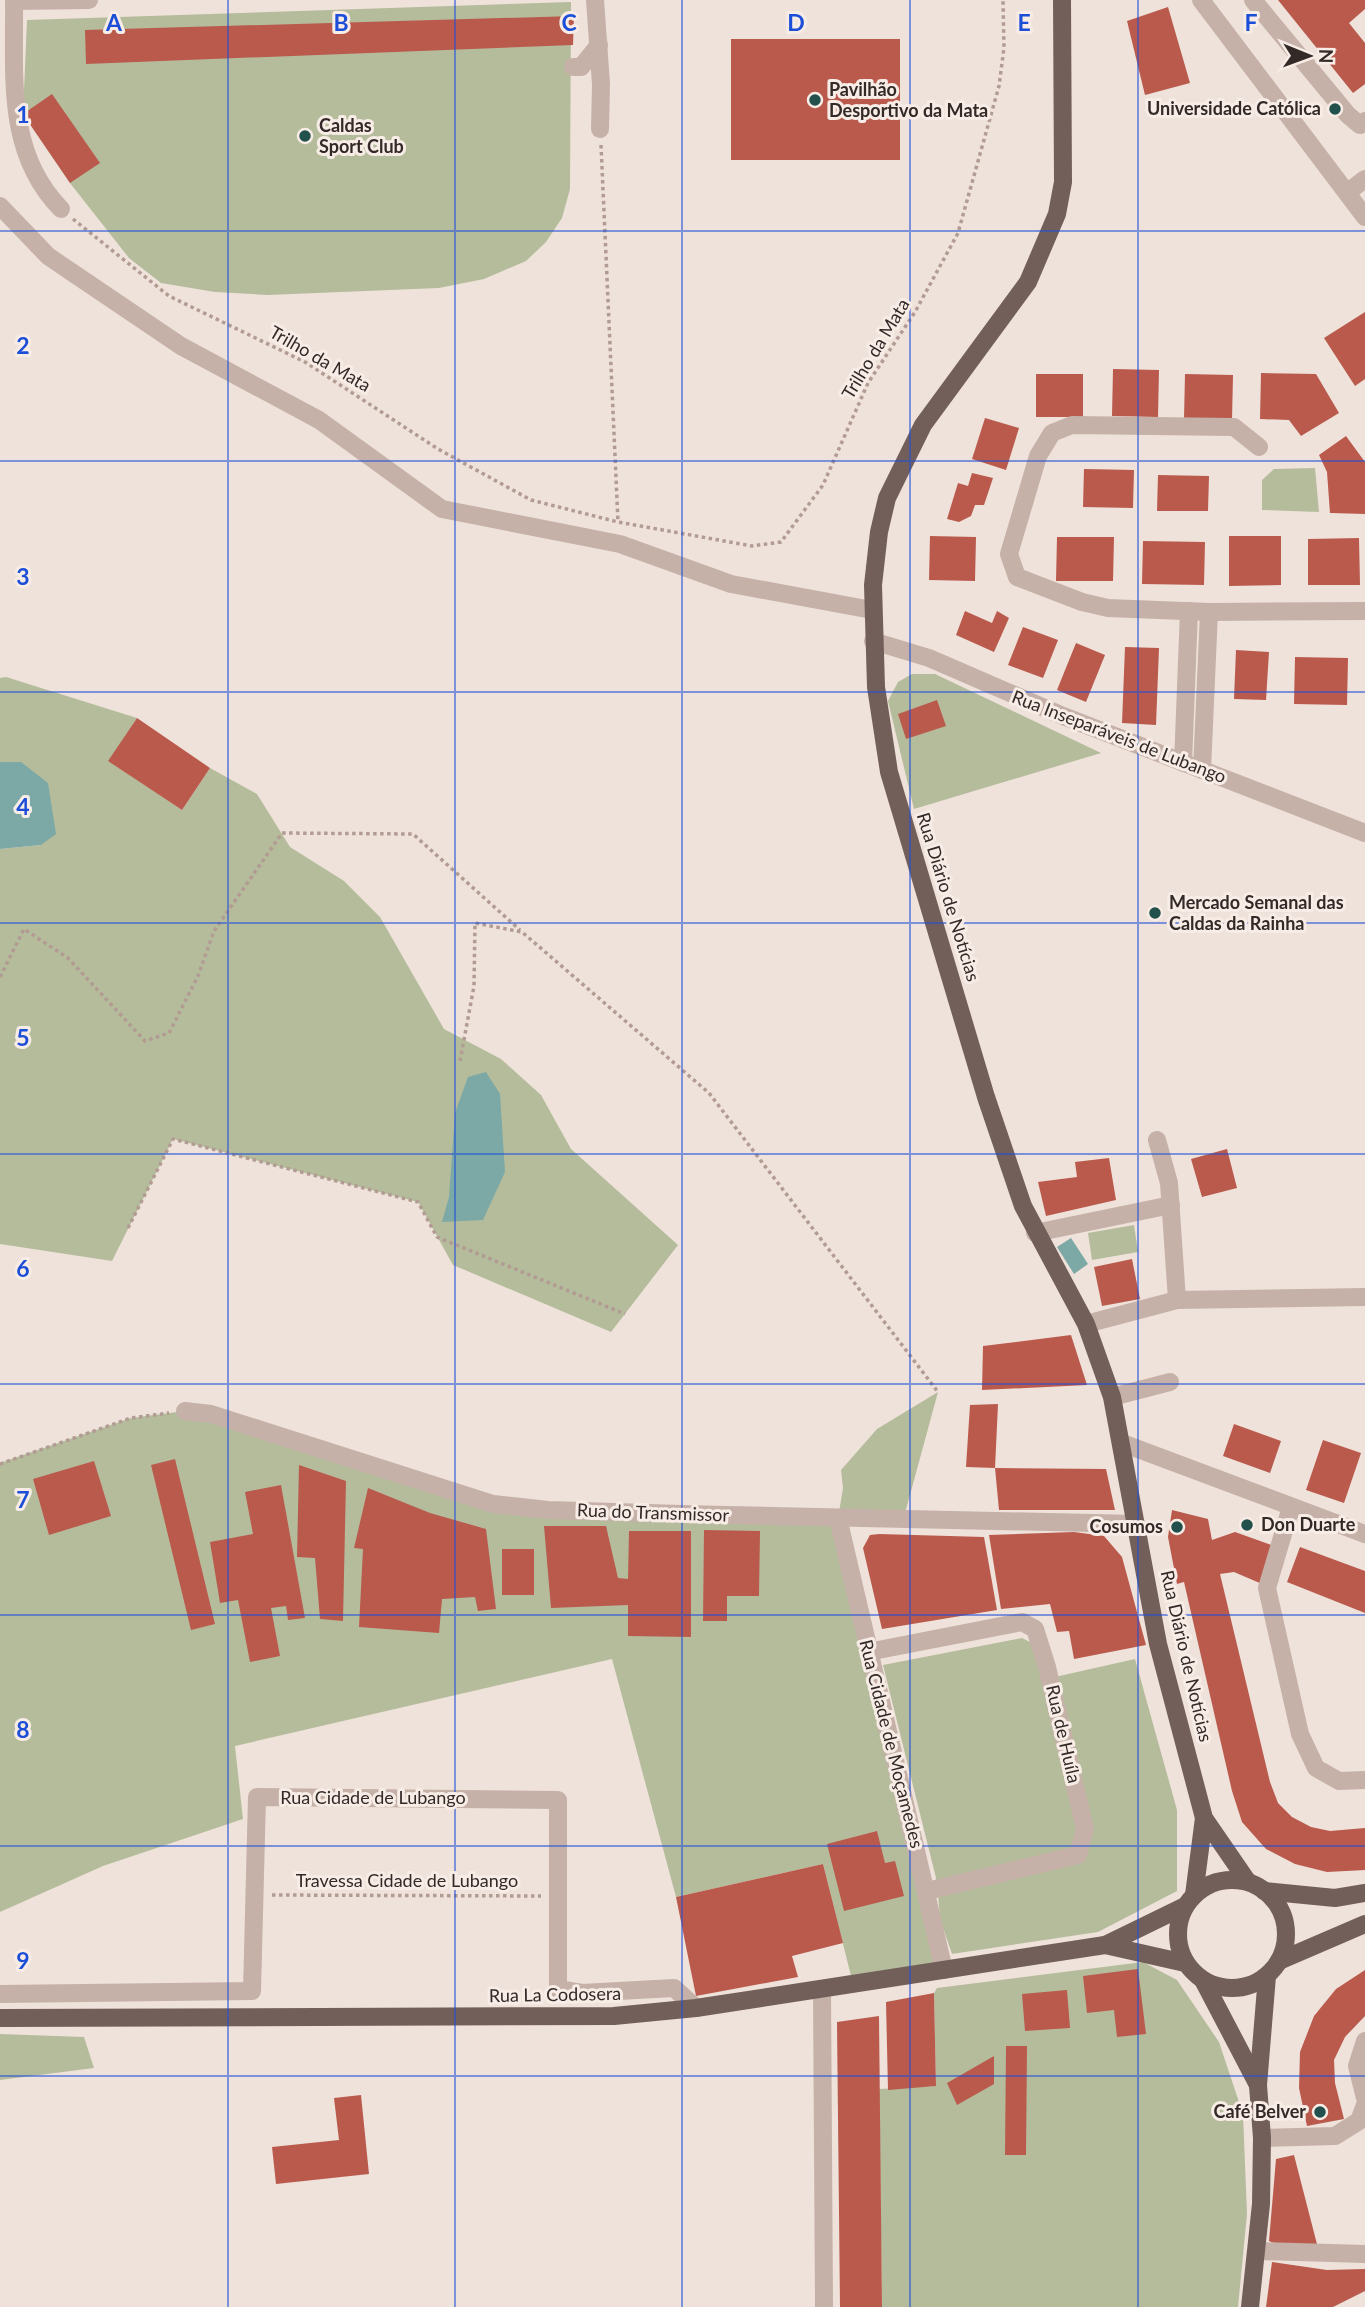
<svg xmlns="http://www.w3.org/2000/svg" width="1365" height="2307" font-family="Lato,sans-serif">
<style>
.green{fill:#b5bc9c}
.water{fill:#7ca9a5}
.building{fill:#ba5a4d}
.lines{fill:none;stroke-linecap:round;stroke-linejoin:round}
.path{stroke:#b19b92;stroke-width:3.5;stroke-dasharray:3.5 3.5;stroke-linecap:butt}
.minor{stroke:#c5b1a8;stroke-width:18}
.major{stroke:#735f5a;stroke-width:18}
.grid{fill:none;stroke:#1d4ed8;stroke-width:2;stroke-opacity:0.55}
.poi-dot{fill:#21504d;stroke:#f7ede6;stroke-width:2.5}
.labels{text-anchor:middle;stroke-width:6;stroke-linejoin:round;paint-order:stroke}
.poi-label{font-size:18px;font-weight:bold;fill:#332927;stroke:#f7ede6;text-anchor:start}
.street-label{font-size:18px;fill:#332927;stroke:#f7ede6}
.grid-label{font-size:23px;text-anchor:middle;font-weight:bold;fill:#1d4ed8;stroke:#f7ede6;stroke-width:6;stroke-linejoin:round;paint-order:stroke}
</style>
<rect width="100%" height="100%" fill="#efe2da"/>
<!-- green -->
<g class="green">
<path d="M571,2L570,189L562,218L546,242L526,261L484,279L439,288L268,295L215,292L161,283L129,258L70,183L23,114L27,20Z"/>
<path d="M1315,468L1319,512L1262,510V480L1274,469Z"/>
<path d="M912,674H935L1101,753L914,809L888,701L898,682Z"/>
<path d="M6,677L137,718L109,761L182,810L210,768L257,794L290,847L344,881L380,917L444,1029L501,1059L541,1095L571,1149L678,1245L611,1332L453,1265L418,1202L173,1139L112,1261L0,1244V849L41,845L21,762H0V678Z"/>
<path d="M1134,1225L1138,1252L1092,1260L1088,1233Z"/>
<path d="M938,1392L904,1517L838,1518L944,1970L853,1984L823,1864L676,1897L612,1659L235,1746L243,1819L103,1866L0,1912V1463L131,1418L185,1411L493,1504L838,1518L843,1488L841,1470L877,1429Z"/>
<path d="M1022,1638L1034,1644L1046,1679L1135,1659L1177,1810V1891L1098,1932L952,1954L940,1919L937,1882L883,1665Z"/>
<path d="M1143,1962L1177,1980L1219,2042L1243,2114L1247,2214L1238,2307H882L879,2089L936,2086L934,1993L937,1988Z"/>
<path d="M0,2034L84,2037L94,2068L0,2080Z"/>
</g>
<!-- water -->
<g class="water">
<path d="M0,762H21L48,783L56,834L41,845L0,849Z"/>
<path d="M486,1072L500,1094L505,1172L483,1220L442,1222L449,1197L455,1113L468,1077Z"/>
<path d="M1071,1238L1088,1264L1074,1274L1057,1247Z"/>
</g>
<!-- building -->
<g class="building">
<path d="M1278,0H1365V9L1349,23L1365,43V84L1353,93Z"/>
<path d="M1168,7L1190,83L1145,95L1127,21Z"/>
<path d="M574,16L573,45L86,64L85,30Z"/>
<rect x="731" y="39" width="169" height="121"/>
<path d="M52,94L100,163L70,183L23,114Z"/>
<path d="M1365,312V379L1355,386L1324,338Z"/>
<path d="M1113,369L1159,370L1158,417L1112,416Z"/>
<path d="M1261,373L1316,374L1339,413L1301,436L1289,420L1260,419Z"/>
<rect x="1036" y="374" width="47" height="43"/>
<path d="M1185,374L1233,375L1232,420L1184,419Z"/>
<path d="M985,418L1019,428L1006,470L972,459Z"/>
<path d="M1346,436L1365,462V514L1330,513L1327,472L1319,455Z"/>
<path d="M1084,469L1134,470L1133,508L1083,507Z"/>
<path d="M972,473L993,478L984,505H975L971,516L959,522L947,519L958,483L968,486Z"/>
<path d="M1158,475L1209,476L1208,511H1157Z"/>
<path d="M930,536L976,537L975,581L929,580Z"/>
<path d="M1229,536H1281V585L1229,586Z"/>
<path d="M1057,537H1114L1113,581H1056Z"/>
<path d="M1359,538L1360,585H1308V539Z"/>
<path d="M1143,541L1205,542L1204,585L1142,584Z"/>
<path d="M965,611L992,623L997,611L1009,618L994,652L956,635Z"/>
<path d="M1023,627L1058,640L1043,678L1008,665Z"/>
<path d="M1076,643L1105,655L1086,702L1057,690Z"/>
<path d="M1125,647L1159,648L1156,725L1122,723Z"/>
<path d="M1236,650L1269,652L1266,700L1234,699Z"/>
<path d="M1295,657L1348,658L1347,705L1294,704Z"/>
<path d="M937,700L946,726L906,739L898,714Z"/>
<path d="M137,718L210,768L182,810L108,761Z"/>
<path d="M1227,1149L1237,1188L1202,1197L1191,1159Z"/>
<path d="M1109,1158L1116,1200L1046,1216L1038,1182L1077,1177L1075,1162Z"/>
<path d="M1132,1259L1140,1299L1102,1306L1094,1267Z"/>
<path d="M1071,1335L1087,1385L982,1390L983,1346Z"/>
<path d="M998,1404L995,1468L966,1467L970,1405Z"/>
<path d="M1234,1424L1281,1441L1270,1473L1223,1456Z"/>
<path d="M1323,1440L1361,1453L1344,1503L1306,1490Z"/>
<path d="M175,1459L215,1624L191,1630L151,1465Z"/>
<path d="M94,1461L111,1516L49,1535L33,1479Z"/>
<path d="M299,1465L346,1481L343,1621L320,1619L315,1558L297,1557Z"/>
<path d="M995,1468L1106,1469L1115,1510H999Z"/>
<path d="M281,1485L305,1618L288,1620L286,1606L271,1608L280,1656L250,1662L238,1600L220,1603L210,1542L253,1534L245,1492Z"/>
<path d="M368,1488L430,1513L486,1529L496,1609L478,1611L475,1597L442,1599L439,1633L359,1627L363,1549L354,1548Z"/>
<path d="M1172,1510L1208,1519L1212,1540L1235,1532L1274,1546L1262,1584L1234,1572L1220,1574L1270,1782L1278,1803L1292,1817L1311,1827L1330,1831L1365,1828V1870L1327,1872L1295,1864L1266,1849L1242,1822L1232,1791L1184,1582L1177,1584L1168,1537Z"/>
<path d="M544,1526H606L618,1578L628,1579L629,1531H691V1637L628,1636V1605L551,1608Z"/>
<path d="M704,1530L760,1531L759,1596H727V1621H703Z"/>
<path d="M1074,1532L1104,1536L1122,1557L1146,1645L1074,1659L1069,1631L1057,1632L1050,1604L1001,1609L989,1535Z"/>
<path d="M879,1534L984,1537L997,1610L882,1629L863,1548L870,1535Z"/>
<path d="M1300,1547L1365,1571V1613L1287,1582Z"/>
<rect x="502" y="1549" width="32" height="46"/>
<path d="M877,1831L885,1863L895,1861L904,1896L844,1911L827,1844Z"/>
<path d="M823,1864L843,1943L792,1956L798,1977L696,1996L676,1897Z"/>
<path d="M1138,1969L1146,2034L1117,2037L1114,2010L1087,2013L1083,1976Z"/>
<path d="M1365,1970V2016L1345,2037L1334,2060L1335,2083L1344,2119L1307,2126L1299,2088L1300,2052L1314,2016L1336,1989Z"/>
<path d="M1067,1990L1070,2028L1025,2031L1022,1994Z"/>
<path d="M934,1993L936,2086L888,2090L886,2002Z"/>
<path d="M879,2016L882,2307H840L837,2022Z"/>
<path d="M1006,2046H1027L1026,2155H1005Z"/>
<path d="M994,2056V2084L957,2105L947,2083Z"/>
<path d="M361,2095L369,2174L276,2184L272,2147L339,2140L334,2098Z"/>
<path d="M1294,2155L1319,2252L1282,2246L1269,2241L1276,2159Z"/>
<path d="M1272,2262L1327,2270L1365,2269V2291L1333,2307H1266Z"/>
</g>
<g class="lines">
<!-- path -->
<g class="path">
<path d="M601,145L618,522"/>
<path d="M73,219L169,296L305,362L438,449L531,500L618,522L752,546L781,542L823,485L868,383L915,312L958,233L999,86L1004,48L1003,0"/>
<path d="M0,977L24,929L68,958L145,1041L169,1033L198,976L214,931L282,833L413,834L520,930"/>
<path d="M460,1061L474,986L475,923L522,932L709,1093L938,1392"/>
<path d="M128,1228L173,1139L418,1202L437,1237L625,1314"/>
<path d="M0,1464L131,1418L169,1413"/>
<path d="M272,1895L541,1896"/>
</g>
<!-- minor -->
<g class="minor">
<path d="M595,0L601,84L600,129"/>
<path d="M1201,0L1365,217"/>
<path d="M1253,0L1348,115L1360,125L1365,121"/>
<path d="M573,67H581L599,45"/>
<path d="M1348,192L1365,179"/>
<path d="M0,206L48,256L70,271L181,346L319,420L442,509L620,544L731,584L872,610"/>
<path d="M61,209C5,152 15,75 14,1L89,0"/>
<path d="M1259,447L1234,427L1072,425L1052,433L1038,456L1009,554L1017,577L1082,602L1108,608L1209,612L1365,611"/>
<path d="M873,641L929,658L1063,716L1365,833"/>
<path d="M1183,763L1189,611"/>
<path d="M1202,770L1209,612"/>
<path d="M1157,1140L1169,1183L1177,1300"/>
<path d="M1035,1233L1171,1205"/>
<path d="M1086,1324L1177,1300L1365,1297"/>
<path d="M1112,1397L1170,1382"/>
<path d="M185,1411L211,1414L493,1504L548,1510L681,1514L1136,1524"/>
<path d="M1122,1443L1365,1534"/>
<path d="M1291,1507L1267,1588L1300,1734L1316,1768L1339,1781L1365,1780"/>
<path d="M838,1518L944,1970"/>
<path d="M868,1652L1022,1622L1035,1629L1047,1667L1085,1829L1078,1855L927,1891"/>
<path d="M822,1989L824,2307"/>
<path d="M0,1994L252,1991L257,1797L558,1800V1989L582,1993L674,1988L696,2008"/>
<path d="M1365,2041L1357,2066L1365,2098"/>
<path d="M1262,2138L1335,2136L1359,2121L1365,2105"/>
<path d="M1258,2251L1365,2254"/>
</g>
<!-- major -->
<g class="major">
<path d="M1062,0L1063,182L1057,214L1028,282L923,425L887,498L879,532L873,585L876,687L889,772L986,1097L1023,1206L1086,1324L1112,1397L1158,1644L1204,1818L1248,1882"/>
<circle cx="1232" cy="1934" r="54"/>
<path d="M1264,1891L1335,1898L1365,1893"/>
<path d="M1194,1895L1204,1818"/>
<path d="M1105,1945L1185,1963"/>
<path d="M1279,1961L1365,1924"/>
<path d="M1203,1980L1258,2085"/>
<path d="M0,2018L614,2016L696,2008L1105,1945L1185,1906"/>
<path d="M1250,2307L1261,2204L1262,2138L1258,2085L1267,1976"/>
</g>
</g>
<!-- grid -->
<path class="grid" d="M228,0V2307M455,0V2307M682,0V2307M910,0V2307M1138,0V2307M0,231H1365M0,461H1365M0,692H1365M0,923H1365M0,1154H1365M0,1384H1365M0,1615H1365M0,1846H1365M0,2076H1365"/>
<!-- markers -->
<g class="poi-dot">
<circle cx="815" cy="100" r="7"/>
<circle cx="1335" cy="109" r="7"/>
<circle cx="305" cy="136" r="7"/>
<circle cx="1155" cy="913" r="7"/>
<circle cx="1247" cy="1525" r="7"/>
<circle cx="1177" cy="1527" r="7"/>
<circle cx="1320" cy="2112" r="7"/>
</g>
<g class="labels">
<!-- poi labels -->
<g class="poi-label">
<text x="829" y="96">Pavilhão<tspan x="829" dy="21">Desportivo da Mata</tspan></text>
<text x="1321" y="115" text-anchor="end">Universidade Católica</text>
<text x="319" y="132">Caldas<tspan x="319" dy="21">Sport Club</tspan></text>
<text x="1169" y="909">Mercado Semanal das<tspan x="1169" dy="21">Caldas da Rainha</tspan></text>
<text x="1261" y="1531">Don Duarte</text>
<text x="1163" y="1533" text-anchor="end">Cosumos</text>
<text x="1306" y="2118" text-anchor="end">Café Belver</text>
</g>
<!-- street labels -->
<g class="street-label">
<text transform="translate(876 349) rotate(-59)" y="6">Trilho da Mata</text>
<text transform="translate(320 359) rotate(30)" y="6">Trilho da Mata</text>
<text transform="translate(1119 737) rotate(21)" y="6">Rua Inseparáveis de Lubango</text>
<text transform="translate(948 897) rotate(73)" y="6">Rua Diário de Notícias</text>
<text transform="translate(653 1513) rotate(2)" y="6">Rua do Transmissor</text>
<text transform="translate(1186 1656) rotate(77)" y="6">Rua Diário de Notícias</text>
<text transform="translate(1063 1734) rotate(77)" y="6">Rua de Huíla</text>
<text transform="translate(891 1744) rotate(76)" y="6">Rua Cidade de Moçamedes</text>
<text x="373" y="1804">Rua Cidade de Lubango</text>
<text x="407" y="1887">Travessa Cidade de Lubango</text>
<text transform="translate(555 1995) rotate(-1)" y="6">Rua La Codosera</text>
</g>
</g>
<g class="grid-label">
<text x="114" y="31">A</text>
<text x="341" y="31">B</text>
<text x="569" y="31">C</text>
<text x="796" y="31">D</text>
<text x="1024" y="31">E</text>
<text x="1251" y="31">F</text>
<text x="23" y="123">1</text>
<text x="23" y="354">2</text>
<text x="23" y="585">3</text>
<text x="23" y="815">4</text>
<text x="23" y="1046">5</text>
<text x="23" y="1277">6</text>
<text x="23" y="1508">7</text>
<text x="23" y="1738">8</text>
<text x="23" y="1969">9</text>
</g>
<!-- north arrow -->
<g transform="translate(1309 56) rotate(91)" stroke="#f7ede6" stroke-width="5" paint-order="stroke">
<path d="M0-5L12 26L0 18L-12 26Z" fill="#332927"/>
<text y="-10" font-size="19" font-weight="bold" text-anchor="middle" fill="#332927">N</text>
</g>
</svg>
